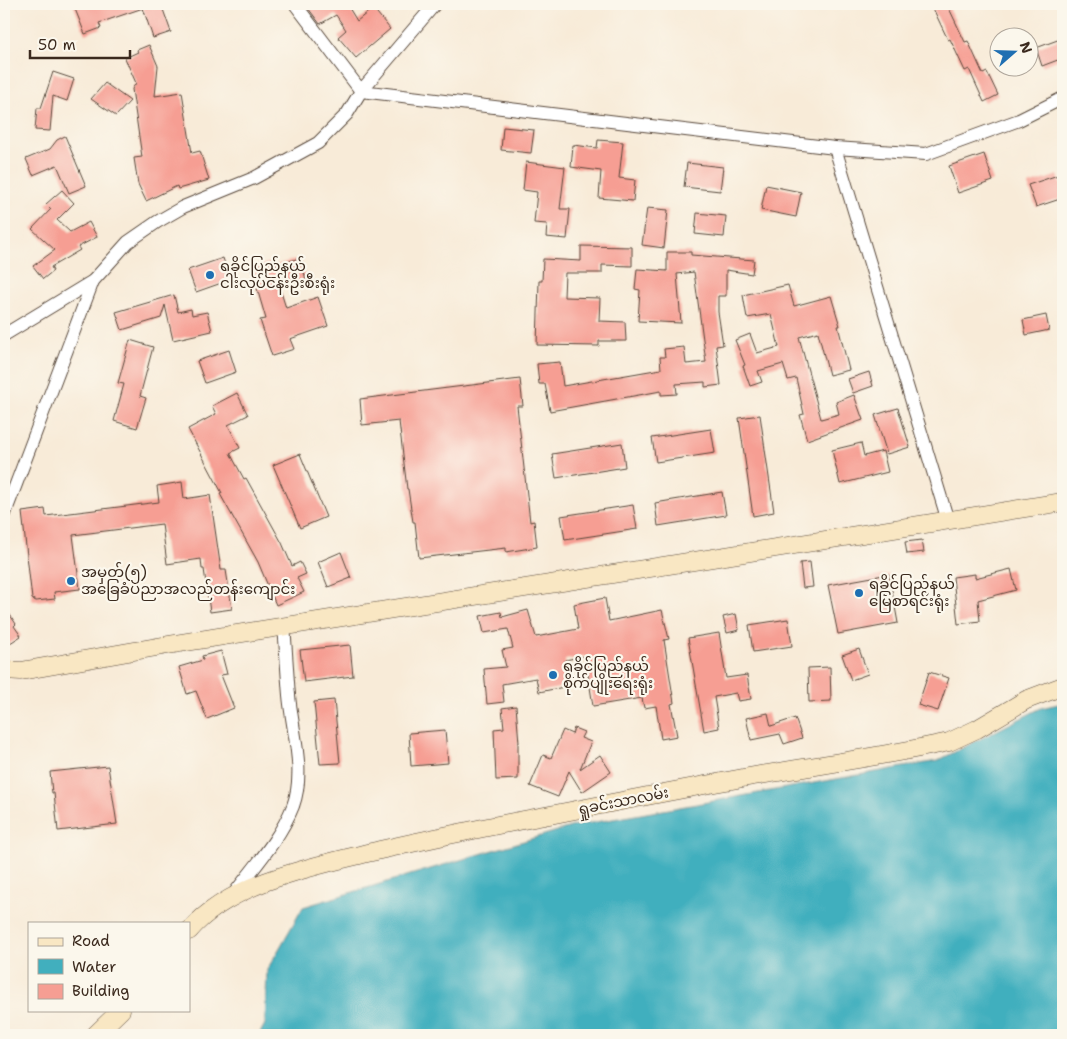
<svg xmlns="http://www.w3.org/2000/svg" width="1067" height="1039" font-family="'Shantell Sans','Noto Sans Myanmar',sans-serif">
<style>
.water{fill:#41afbe;stroke:#3e6c6e}
.building{fill:#f69e93}
.lines{fill:none;stroke-linecap:round;stroke-linejoin:round}
.street-casing{stroke:#57473a;stroke-width:14}
.secondary-casing{stroke:#57473a;stroke-width:19}
.street{stroke:#fff;stroke-width:12}
.secondary{stroke:#f9e7c3;stroke-width:18}
.poi-dot{fill:#1f6fb2;stroke:#fbf7ec;stroke-width:2}
.labels{text-anchor:middle;stroke-width:4.5;stroke-linejoin:round;paint-order:stroke}
.poi-label{font-size:15px;fill:#3b2a1e;stroke:#fbf7ec;text-anchor:start}
.street-label{font-size:15px;fill:#3b2a1e;stroke:#fbf7ec}
</style>
<rect width="100%" height="100%" fill="#fbf7ec"/>
<filter id="ink" filterUnits="userSpaceOnUse"><feTurbulence type="fractalNoise" baseFrequency=".02" numOctaves="2"/><feDisplacementMap in="SourceGraphic" scale="10" xChannelSelector="R" yChannelSelector="G"/><feConvolveMatrix kernelMatrix="1 2 1 2 8 2 1 2 1" color-interpolation-filters="sRGB"/></filter>
<filter id="wash" filterUnits="userSpaceOnUse"><feTurbulence type="fractalNoise" baseFrequency=".0096" numOctaves="4" result="noise"/><feDisplacementMap in="SourceGraphic" scale="20" xChannelSelector="R" yChannelSelector="G"/><feGaussianBlur stdDeviation="1.12" result="paint"/><feColorMatrix in="noise" values="0 0 0 0 0 0 0 0 0 0 0 0 0 0 0 0 0 1.4 0 .05"/><feComposite in="paint" operator="in"/></filter>
<g filter="url(#wash)">
<rect width="100%" height="100%" fill="#f8ebd8"/>
<!-- water -->
<path class="water" d="M1063,703V1035H259L265,1024L267,970L303,907L574,826L937,761L1041,708Z"/>
<g id="blocks">
<!-- building -->
<g class="building">
<path d="M73,4H161L171,32L153,38L143,8L99,23L101,28L85,34Z"/>
<path d="M305,4H356L349,8L357,21L373,8L390,29L356,58L338,37L346,30L336,15L320,24Z"/>
<path d="M931,4H947L965,42L968,41L983,74L987,72L998,95L984,102L969,69L965,71L950,39L948,40Z"/>
<path d="M1063,38V58L1042,66L1036,48Z"/>
<path d="M149,45L158,66L155,96L182,92L192,153L200,151L209,180L178,189L177,186L146,201L138,184L134,158L142,157L132,89L136,83L125,58L138,52L137,50Z"/>
<path d="M53,72L74,79L67,101L53,96L50,131L35,130L37,108H41Z"/>
<path d="M105,83L130,101L116,116L91,99Z"/>
<path d="M503,127L534,130L531,153L501,150Z"/>
<path d="M65,136L86,186L69,193L57,165L33,175L26,159L50,149L57,140Z"/>
<path d="M598,140L623,142L619,178L635,180L633,201L599,198L601,171L571,167L573,145L597,148Z"/>
<path d="M984,154L993,181L958,193L949,166Z"/>
<path d="M526,162L565,167L560,209H570L567,239L546,237L547,224L534,223L537,192L523,190Z"/>
<path d="M687,163L723,167L720,191L684,187Z"/>
<path d="M1058,175L1063,190V198L1036,207L1028,185Z"/>
<path d="M766,185L801,192L796,217L761,210Z"/>
<path d="M62,190L74,203L57,220L70,232L89,222L97,237L78,247L80,250L51,267L53,271L43,279L33,266L55,250L32,229L51,209L46,204Z"/>
<path d="M647,208L668,210L664,248L642,245Z"/>
<path d="M697,213L726,216L724,237L695,234Z"/>
<path d="M581,246L632,247V266L602,265V273H565L564,297L600,298L599,321L625,322L626,341H599V346L537,345L539,281H542L543,259L581,261Z"/>
<path d="M667,252H691V255L754,260L752,274L726,270V296H718V312L723,345L716,346L721,385L705,387V382L676,384L677,394L661,395V391L550,411L545,384H539L537,364L560,362L563,386L661,369L660,357H665L664,349L684,347L686,364L706,362L694,272L677,274L681,323L638,321L640,290L635,289L637,269L667,271Z"/>
<path d="M223,258L230,280L196,292L188,270Z"/>
<path d="M300,258L306,279L279,286L286,308L318,297L328,326L290,339L294,349L272,356L260,320L266,319L251,268L272,262L273,266Z"/>
<path d="M788,285L794,306L831,296L840,326H838L849,370L829,375L818,332L799,337L821,419L839,414L836,402L854,395L863,420L807,440L800,415L804,414L796,378L788,380L783,364L758,371L762,382L750,386L743,366L745,365L735,340L750,334L757,353L779,347L771,314L747,318L743,295Z"/>
<path d="M174,295L178,312L191,309L192,315L207,312L212,331L173,340L165,305L161,318L122,330L116,312Z"/>
<path d="M1046,315L1049,330L1026,335L1023,320Z"/>
<path d="M130,340L153,347L140,396L146,398L137,428L114,421L124,384L118,383Z"/>
<path d="M229,350L236,372L205,383L197,361Z"/>
<path d="M869,372L873,386L853,393L848,379Z"/>
<path d="M520,379L523,406H517L521,441L530,522L534,521L537,547L506,552V548L419,558L415,522H413L408,489H407L399,421L362,425L360,399Z"/>
<path d="M237,393L248,415L228,425L240,448L230,453L244,479L246,478L282,543L292,566L300,562L306,574L297,578L304,592L276,605L258,562L220,494L222,493L188,429L216,414L212,406Z"/>
<path d="M898,408L910,447L887,454L875,415Z"/>
<path d="M760,415L774,512L753,516L739,418Z"/>
<path d="M711,429L715,453L656,462L652,438Z"/>
<path d="M622,443L625,467L556,478L552,454Z"/>
<path d="M861,443L864,456L883,451L888,472L840,484L832,450Z"/>
<path d="M300,454L326,517L300,528L273,465Z"/>
<path d="M182,482L184,499L210,495L221,570H226L232,609L210,612L204,569H202L201,559L167,564L162,524L73,535L80,589L54,592L55,599L36,601L32,599L22,512L45,509L46,516L159,502L157,486Z"/>
<path d="M722,492L726,515L658,526L655,503Z"/>
<path d="M633,505L637,529L565,540L561,516Z"/>
<path d="M922,540L924,552L907,554L905,542Z"/>
<path d="M341,552L351,578L328,587L318,562Z"/>
<path d="M810,562L813,587L803,588L800,563Z"/>
<path d="M1011,569L1016,590L978,600L980,621L958,624L953,577L975,574V578Z"/>
<path d="M889,574L898,623L838,634L828,585Z"/>
<path d="M605,598L609,621L662,610L669,639L664,640L674,703L671,704L677,736L661,739L656,706L644,708L642,698L593,706L585,656L565,660L569,686L539,692L536,678L502,684L504,702L487,704L484,669L506,667L502,650L513,648L508,629L484,633L480,616L501,612L502,617L528,610L536,637L578,629L574,604Z"/>
<path d="M4,606L16,624L14,626L21,636L4,647Z"/>
<path d="M736,614L739,630L727,633L723,617Z"/>
<path d="M788,619L792,646L753,652L749,625Z"/>
<path d="M719,633L726,678L747,675L751,699L738,701L736,693L714,697L719,728L704,731L688,638Z"/>
<path d="M350,645L353,676L304,682L300,650Z"/>
<path d="M859,649L868,674L851,680L842,655Z"/>
<path d="M221,651L227,674L221,675L234,708L207,719L196,691L187,694L179,667L203,660L202,656Z"/>
<path d="M830,667L831,701L809,702L808,668Z"/>
<path d="M929,672L949,678L938,711L918,705Z"/>
<path d="M334,700L340,763L320,764L314,702Z"/>
<path d="M516,706L519,743H518V779L496,780L494,729L504,728L502,708Z"/>
<path d="M768,713L771,726L795,718L802,738L784,744L780,734L751,740L746,718Z"/>
<path d="M574,728L584,732L581,738L591,742L580,769L600,755L611,772L582,792L569,771L558,797L530,786L543,755L551,758L563,730L572,734Z"/>
<path d="M445,730L448,763L411,766L409,733Z"/>
<path d="M108,766L117,824L58,831L54,793H52L50,772Z"/>
</g>
</g>
</g>
<g filter="url(#ink)">
<use href="#blocks" fill-opacity="0" stroke="#57473a" stroke-width="1"/>
<g class="lines">
<defs>
<g id="street">
<path d="M295,4L361,91L435,4"/>
<path d="M835,148L948,521"/>
<path d="M4,335L93,281"/>
<path d="M4,516L93,281L128,242L157,222L183,207L254,178L318,143L347,114L361,91L835,148L926,154L1019,120L1063,98"/>
<path d="M233,895C254,867 280,839 293,806C306,770 292,731 289,695C287,672 286,649 284,626"/>
</g>
<g id="secondary">
<path d="M4,670L21,671L168,645L1063,502"/>
<path d="M189,931C231,881 319,865 380,850C438,837 496,825 555,814C621,801 687,788 754,776C819,765 885,756 949,742L977,729L1026,700L1063,686"/>
<path d="M95,1035L121,1010"/>
</g>
</defs>
<!-- street casing -->
<use href="#street" class="street-casing"/>
<!-- secondary casing -->
<use href="#secondary" class="secondary-casing"/>
<!-- street -->
<use href="#street" class="street"/>
<!-- secondary -->
<use href="#secondary" class="secondary"/>
</g>
</g>
<!-- markers -->
<g class="poi-dot">
<circle cx="210" cy="275" r="5"/>
<circle cx="71" cy="581" r="5"/>
<circle cx="859" cy="593" r="5"/>
<circle cx="553" cy="675" r="5"/>
</g>
<g class="labels">
<!-- poi labels -->
<g class="poi-label">
<text x="220" y="271">ရခိုင်ပြည်နယ်<tspan x="220" dy="17">ငါးလုပ်ငန်းဦးစီးရုံး</tspan></text>
<text x="81" y="577">အမှတ်(၅)<tspan x="81" dy="17">အခြေခံပညာအလည်တန်းကျောင်း</tspan></text>
<text x="869" y="589">ရခိုင်ပြည်နယ်<tspan x="869" dy="17">မြေစာရင်းရုံး</tspan></text>
<text x="563" y="671">ရခိုင်ပြည်နယ်<tspan x="563" dy="17">စိုက်ပျိုးရေးရုံး</tspan></text>
</g>
<!-- street labels -->
<g class="street-label">
<text transform="translate(623 801) rotate(-11)" y="5">ရှုခင်းသာလမ်း</text>
</g>
</g>
<!-- margin -->
<rect width="1067" height="1039" fill="none" stroke="#fbf7ec" stroke-width="20"/>
<!-- legend -->
<rect x="28" y="922" width="162" height="90" fill="#fbf7ec" stroke="#aea59a"/>
<rect x="38" y="938" width="25" height="8" fill="#f9e7c3" stroke="#aea59a"/>
<text x="72" y="946" font-size="15" fill="#3b2a1e">Road</text>
<rect x="38" y="959" width="25" height="15" fill="#41afbe" stroke="#aea59a"/>
<text x="72" y="972" font-size="15" fill="#3b2a1e">Water</text>
<rect x="38" y="984" width="25" height="15" fill="#f69e93" stroke="#aea59a"/>
<text x="72" y="996" font-size="15" fill="#3b2a1e">Building</text>
<!-- north arrow -->
<g transform="translate(1014 52) rotate(70)"><circle r="24" fill="#fbf7ec" stroke="#aea59a"/>
<path d="M0-4L9 19L0 12L-9 19Z" fill="#1f6fb2"/>
<text y="-8" font-size="14" font-weight="bold" text-anchor="middle" fill="#3b2a1e">N</text>
</g>
<!-- scale -->
<path d="M30 50v8h100v-8" fill="none" stroke="#3b2a1e" stroke-width="2.5"/>
<text x="38" y="50" font-size="15" fill="#3b2a1e" stroke="#fbf7ec" stroke-width="4" paint-order="stroke">50 m</text>
</svg>
